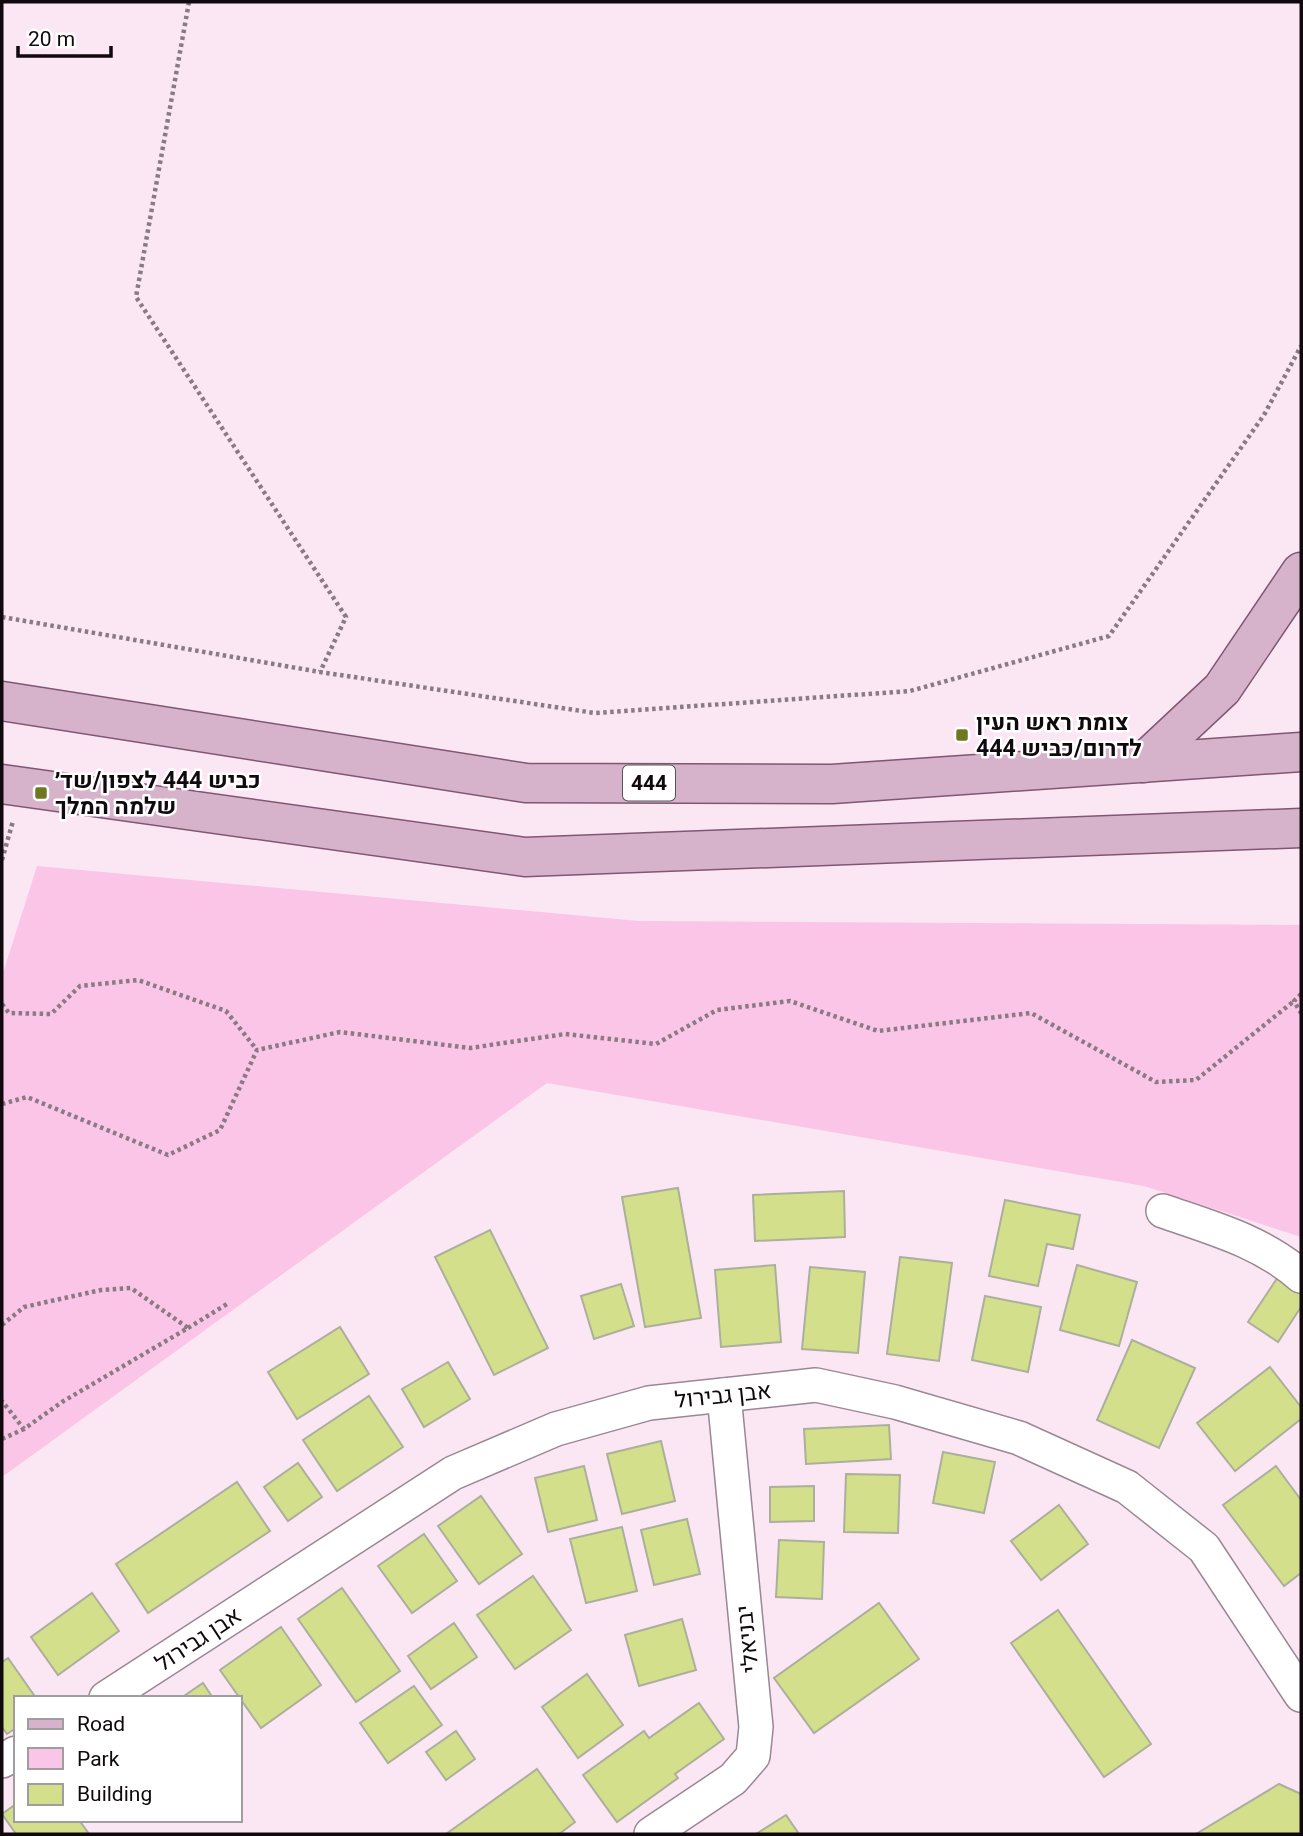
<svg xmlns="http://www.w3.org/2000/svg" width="1303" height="1836" font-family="Roboto,Heebo,sans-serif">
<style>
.green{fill:#fbc5e8}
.building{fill:#d4df8b;stroke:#acaf9b;stroke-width:2}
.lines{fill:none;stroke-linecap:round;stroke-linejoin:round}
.minor-casing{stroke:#9a8793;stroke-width:36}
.major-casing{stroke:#805673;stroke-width:41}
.path{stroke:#897b84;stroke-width:4.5;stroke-dasharray:3.5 3.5;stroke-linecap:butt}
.minor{stroke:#fff;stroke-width:33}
.major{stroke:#d7b3cb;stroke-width:38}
.poi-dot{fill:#707721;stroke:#fff;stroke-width:2.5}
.labels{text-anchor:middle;stroke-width:5;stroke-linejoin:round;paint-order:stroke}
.shield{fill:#fff;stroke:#585356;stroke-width:2}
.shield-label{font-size:21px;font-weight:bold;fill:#10090e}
.poi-label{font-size:23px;font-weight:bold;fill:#10090e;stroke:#fff;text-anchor:start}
.street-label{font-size:23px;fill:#10090e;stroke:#fff}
</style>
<rect width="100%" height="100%" fill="#fbe7f4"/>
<!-- green -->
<path class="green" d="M37,866L639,921L1301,925V1237L1144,1186L547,1083L2,1477V976Z"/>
<!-- building -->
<g class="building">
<path d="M678,1188L701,1318L645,1327L622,1197Z"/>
<path d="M844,1191L845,1237L755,1241L753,1195Z"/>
<path d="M1005,1200L1080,1215L1073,1249L1047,1244L1038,1286L989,1276Z"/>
<path d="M490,1230L548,1348L494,1375L435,1257Z"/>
<path d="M900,1257L952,1263L939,1361L887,1354Z"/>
<path d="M775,1265L781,1342L721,1347L715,1270Z"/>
<path d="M1077,1265L1137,1282L1119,1346L1060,1330Z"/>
<path d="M810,1267L865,1272L858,1353L802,1349Z"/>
<path d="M1280,1274L1301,1288V1307L1278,1342L1248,1322Z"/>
<path d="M621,1284L634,1326L594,1339L581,1296Z"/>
<path d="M985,1296L1041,1307L1028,1372L972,1360Z"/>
<path d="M340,1327L369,1374L297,1419L268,1372Z"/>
<path d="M1132,1340L1195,1368L1159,1448L1097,1420Z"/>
<path d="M448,1362L470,1399L424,1427L402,1389Z"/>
<path d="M1270,1367L1301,1407V1419L1235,1471L1197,1423Z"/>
<path d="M369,1396L403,1447L337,1491L303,1440Z"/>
<path d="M889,1425L891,1459L806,1464L804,1429Z"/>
<path d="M661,1441L675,1501L622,1514L607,1454Z"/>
<path d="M943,1452L995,1462L984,1513L933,1503Z"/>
<path d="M298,1463L322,1497L288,1521L264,1487Z"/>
<path d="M584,1466L597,1520L548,1532L535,1478Z"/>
<path d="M1276,1466L1301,1500V1573L1284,1586L1223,1505Z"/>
<path d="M846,1474L900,1475L898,1533L844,1532Z"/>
<path d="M237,1482L270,1531L148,1613L116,1564Z"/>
<path d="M814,1486V1521L770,1522V1487Z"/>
<path d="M481,1496L522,1554L479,1584L438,1526Z"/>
<path d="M1059,1505L1088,1544L1041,1580L1011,1541Z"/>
<path d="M687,1519L700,1574L654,1585L641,1530Z"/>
<path d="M622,1527L637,1591L586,1603L570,1539Z"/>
<path d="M424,1534L457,1581L412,1613L378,1566Z"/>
<path d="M779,1540L824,1542L822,1599L776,1597Z"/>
<path d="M533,1576L571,1630L515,1669L477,1615Z"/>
<path d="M342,1588L400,1671L356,1702L298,1619Z"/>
<path d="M92,1593L119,1631L58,1675L31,1637Z"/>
<path d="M879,1603L919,1659L814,1733L774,1678Z"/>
<path d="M1058,1610L1151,1744L1104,1777L1011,1643Z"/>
<path d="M682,1619L696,1670L639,1686L625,1635Z"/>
<path d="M454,1623L477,1657L431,1689L408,1656Z"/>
<path d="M281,1627L321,1685L261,1728L220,1670Z"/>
<path d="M8,1658L36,1698H16V1728L7,1734L2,1727V1662Z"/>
<path d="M587,1674L623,1725L578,1758L542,1707Z"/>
<path d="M203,1683L213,1698H181Z"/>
<path d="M414,1686L442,1725L388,1763L360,1723Z"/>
<path d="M699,1703L724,1739L675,1774L678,1778L617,1822L583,1775L644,1731L649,1738Z"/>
<path d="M456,1731L475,1759L446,1780L426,1752Z"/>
<path d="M537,1769L575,1822L559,1834H446Z"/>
<path d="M1279,1784L1301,1794V1834H1196Z"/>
<path d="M16,1804V1820H79L89,1834H16L2,1814Z"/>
<path d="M786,1815L799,1834H756Z"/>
</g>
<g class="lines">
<defs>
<g id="minor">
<path d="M1163,1211C1212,1228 1261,1241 1301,1276"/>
<path d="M106,1698L453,1473L556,1429L649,1403L816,1385L895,1402L1019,1438L1127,1487L1204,1548L1301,1695"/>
<path d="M2,1761L16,1753"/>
<path d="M651,1834L733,1779L753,1756L756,1727L724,1395"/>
</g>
<g id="major">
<path d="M2,701L526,783L832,784L1301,752"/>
<path d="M1143,763L1222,689L1301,572"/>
<path d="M2,784L525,857L1301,828"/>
</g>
</defs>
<!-- minor casing -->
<use href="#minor" class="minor-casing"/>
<!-- major casing -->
<use href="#major" class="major-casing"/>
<!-- path -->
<g class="path">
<path d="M189,2L136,297L346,617L320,672"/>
<path d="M2,617L320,672L595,713L910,691L1109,636L1264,415L1301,346"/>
<path d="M2,860L13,821"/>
<path d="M1301,994L1294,1001L1301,1013"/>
<path d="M2,1004L9,1013L51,1014L80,986L138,980L226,1011L257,1050"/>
<path d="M2,1104L27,1097L168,1155L220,1130L257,1050L340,1032L470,1048L565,1034L656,1044L717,1010L790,1001L878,1031L1031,1013L1156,1082L1196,1080L1294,1001"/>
<path d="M2,1325L24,1307L101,1290L131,1288L188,1328L62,1402L24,1429L2,1401"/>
<path d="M188,1328L227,1304"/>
<path d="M2,1439L24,1429"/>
</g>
<!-- minor -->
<use href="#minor" class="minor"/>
<!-- major -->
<use href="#major" class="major"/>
</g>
<!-- markers -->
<g class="poi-dot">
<rect x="955" y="728" width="14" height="14" rx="3.5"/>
<rect x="34" y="786" width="14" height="14" rx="3.5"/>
</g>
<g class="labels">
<!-- shield labels -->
<rect class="shield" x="623" y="765.5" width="52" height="35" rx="5"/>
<g class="shield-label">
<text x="649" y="790">444</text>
</g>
<!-- poi labels -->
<g class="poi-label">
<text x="976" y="730">צומת ראש העין<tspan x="976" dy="26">לדרום/כביש 444</tspan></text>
<text x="55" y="788">כביש 444 לצפון/שד׳<tspan x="55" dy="26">שלמה המלך</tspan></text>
</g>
<!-- street labels -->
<g class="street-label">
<text transform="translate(723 1395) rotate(-6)" y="8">אבן גבירול</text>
<text transform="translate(198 1639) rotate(-33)" y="8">אבן גבירול</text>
<text transform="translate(747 1639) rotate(-96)" y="8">יבניאלי</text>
</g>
</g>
<!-- border -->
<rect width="1303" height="1836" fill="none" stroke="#10090e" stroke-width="7"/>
<!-- legend -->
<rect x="14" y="1696" width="228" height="126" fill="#ffffff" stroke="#9f9d9f" stroke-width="2"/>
<rect x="28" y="1719" width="35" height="10" fill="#d7b3cb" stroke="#9f9d9f" stroke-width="2"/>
<text x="77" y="1731" font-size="21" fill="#10090e">Road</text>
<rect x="28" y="1748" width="35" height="21" fill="#fbc5e8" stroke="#9f9d9f" stroke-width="2"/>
<text x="77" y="1766" font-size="21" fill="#10090e">Park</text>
<rect x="28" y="1784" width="35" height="21" fill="#d4df8b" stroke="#9f9d9f" stroke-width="2"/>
<text x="77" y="1801" font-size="21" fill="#10090e">Building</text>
<!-- scale -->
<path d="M18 46v10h93v-10" fill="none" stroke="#10090e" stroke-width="3.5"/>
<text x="28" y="46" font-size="21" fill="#10090e" stroke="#ffffff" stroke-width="5" paint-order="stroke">20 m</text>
</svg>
